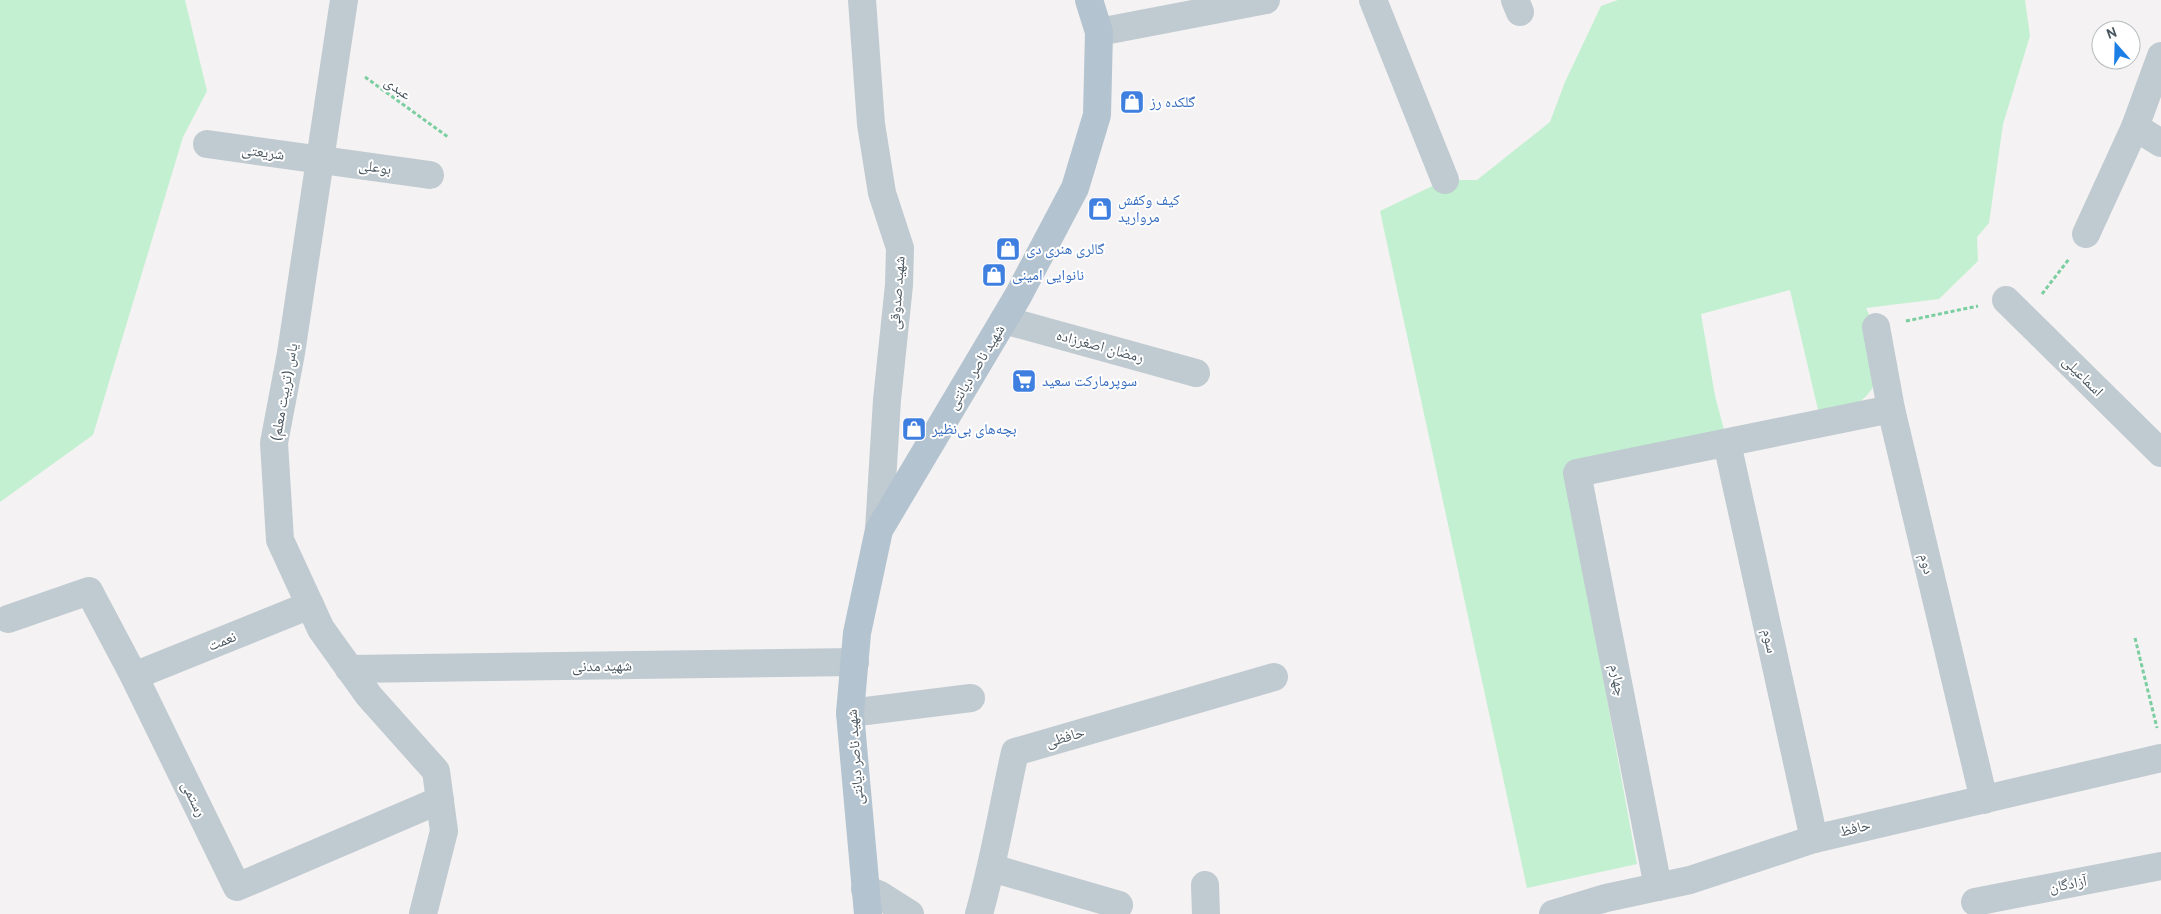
<svg xmlns="http://www.w3.org/2000/svg" width="2161" height="914" font-family="Overpass,'Noto Naskh Arabic',sans-serif">
<style>
.green{fill:#c3f0d1}
.lines{fill:none;stroke-linecap:round;stroke-linejoin:round}
.path{stroke:#7acea0;stroke-width:3;stroke-dasharray:4 2.5;stroke-linecap:butt}
.minor{stroke:#c0cad1;stroke-width:28}
.major{stroke:#b3c3d0;stroke-width:28}
.labels{text-anchor:middle;stroke-width:4;stroke-linejoin:round;paint-order:stroke}
.street-label{font-size:15px;fill:#4a5760;stroke:#fff}
.shop-label{font-size:15px;fill:#366cbe;stroke:#fff;text-anchor:start}
</style>
<rect width="100%" height="100%" fill="#f4f2f2"/>
<!-- green -->
<g class="green">
<path d="M0,0H185L207,91L183,137L93,435L0,502Z"/>
<path d="M1618,0H2025L2030,36L2003,124L1989,223L1977,237L1978,261L1939,299L1866,308C1883,342 1891,389 1849,408C1840,412 1828,412 1819,414L1790,290L1701,314L1715,396L1726,437L1565,469L1637,864L1527,888L1380,211L1445,180H1477L1550,122L1565,82L1601,6Z"/>
</g>
<g class="lines">
<!-- path -->
<g class="path">
<path d="M365,77L448,137"/>
<path d="M2042,294L2069,259"/>
<path d="M1906,321L1978,306"/>
<path d="M2135,638L2157,728"/>
</g>
<!-- minor -->
<g class="minor">
<path d="M344,0L291,353L274,443L280,540L321,629L369,696L436,771L444,831L423,914"/>
<path d="M862,0L871,124L882,193L900,248L899,285L887,400L879,530"/>
<path d="M1373,0L1445,180"/>
<path d="M1515,0L1520,12"/>
<path d="M1099,32L1266,0"/>
<path d="M2135,127L2161,143"/>
<path d="M207,144L430,175"/>
<path d="M2086,234L2135,127L2161,56"/>
<path d="M2006,300L2161,453"/>
<path d="M1004,320L1196,373"/>
<path d="M1876,327L1891,409L1984,800"/>
<path d="M1727,443L1814,839"/>
<path d="M8,619L89,591L134,676L237,887L440,800"/>
<path d="M349,669L855,662"/>
<path d="M134,676L310,605"/>
<path d="M850,713L971,698"/>
<path d="M992,868L1119,905"/>
<path d="M1205,885L1206,914"/>
<path d="M1658,887L1577,473L1891,409"/>
<path d="M865,889L880,895L910,914"/>
<path d="M1975,902L2161,866"/>
<path d="M979,914C994,861 1003,806 1015,752L1274,677"/>
<path d="M1553,914L1606,898L1690,880L1814,839L2161,758"/>
</g>
<!-- major -->
<path class="major" d="M868,914L850,713L857,633L879,530L1018,296L1075,188L1097,115L1099,32L1089,0"/>
</g>
<!-- icons -->
<defs>
<symbol id="shop-square" viewBox="-11 -11 22 22"><rect x="-9" y="-9" width="18" height="18" rx="4" fill="#3f7fe0" stroke="#fff"/><path d="M-5-2.5h2.3a2.7 3.5 0 0 1 5.4 0H5L5.5 6h-11ZM-1.5-2.5h3a1.5 2.3 0 0 0-3 0Z" fill="#fff"/></symbol>
<symbol id="supermarket-square" viewBox="-11 -11 22 22"><rect x="-9" y="-9" width="18" height="18" rx="4" fill="#3f7fe0" stroke="#fff"/><path d="M-6-5.5h2.5l.6 2H6L4.5 2H-2.5L-4.4-4H-6ZM-1.5 3.2a1.3 1.3 0 1 0 .1 0ZM3 3.2a1.3 1.3 0 1 0 .1 0Z" fill="#fff"/></symbol>
</defs>
<g fill-rule="evenodd">
<use href="#shop-square" x="1118" y="88" width="28" height="28"/>
<use href="#shop-square" x="1086" y="195" width="28" height="28"/>
<use href="#shop-square" x="994" y="235" width="28" height="28"/>
<use href="#shop-square" x="980" y="261" width="28" height="28"/>
<use href="#supermarket-square" x="1010" y="367" width="28" height="28"/>
<use href="#shop-square" x="900" y="415" width="28" height="28"/>
</g>
<g class="labels">
<!-- street labels -->
<g class="street-label">
<text transform="translate(398 88) rotate(36)" y="5">عبدی</text>
<text transform="translate(263 152) rotate(7)" y="5">شریعتی</text>
<text transform="translate(375 167) rotate(8)" y="5">بوعلی</text>
<text transform="translate(897 293) rotate(-86)" y="5">شهید صدوقی</text>
<text transform="translate(1100 346) rotate(15)" y="5">رمضان اصغرزاده</text>
<text transform="translate(976 367) rotate(-59)" y="5">شهید ناصر دیانتی</text>
<text transform="translate(2083 376) rotate(45)" y="5">اسماعیلی</text>
<text transform="translate(284 392) rotate(-80)" y="5">یاس (تربیت معلم)</text>
<text transform="translate(1927 564) rotate(77)" y="5">دوم</text>
<text transform="translate(222 641) rotate(-22)" y="5">نعمت</text>
<text transform="translate(1770 641) rotate(78)" y="5">سوم</text>
<text transform="translate(602 666) rotate(-1)" y="5">شهید مدنی</text>
<text transform="translate(1618 680) rotate(79)" y="5">چهارم</text>
<text transform="translate(1065 737) rotate(-16)" y="5">حافظی</text>
<text transform="translate(855 757) rotate(-94)" y="5">شهید ناصر دیانتی</text>
<text transform="translate(194 799) rotate(64)" y="5">رستمی</text>
<text transform="translate(1855 828) rotate(-14)" y="5">حافظ</text>
<text transform="translate(2068 884) rotate(-11)" y="5">آزادگان</text>
</g>
<!-- shop labels -->
<g class="shop-label">
<text x="1150" y="107">گلکده رز</text>
<text x="1118" y="205">کیف و‌کفش<tspan x="1118" dy="17">مروارید</tspan></text>
<text x="1026" y="254">گالری هنری دی</text>
<text x="1012" y="280">نانوایی امینی</text>
<text x="1042" y="386">سوپرمارکت سعید</text>
<text x="932" y="434">بچه‌های بی‌نظیر</text>
</g>
</g>
<!-- north arrow -->
<g transform="translate(2116 45) rotate(340)"><circle r="24" fill="#ffffff" stroke="#b7bcbf"/>
<path d="M0-4L9 19L0 12L-9 19Z" fill="#1c7fe5"/>
<text y="-8" font-size="14" font-weight="bold" text-anchor="middle" fill="#4a5760">N</text>
</g>
</svg>
